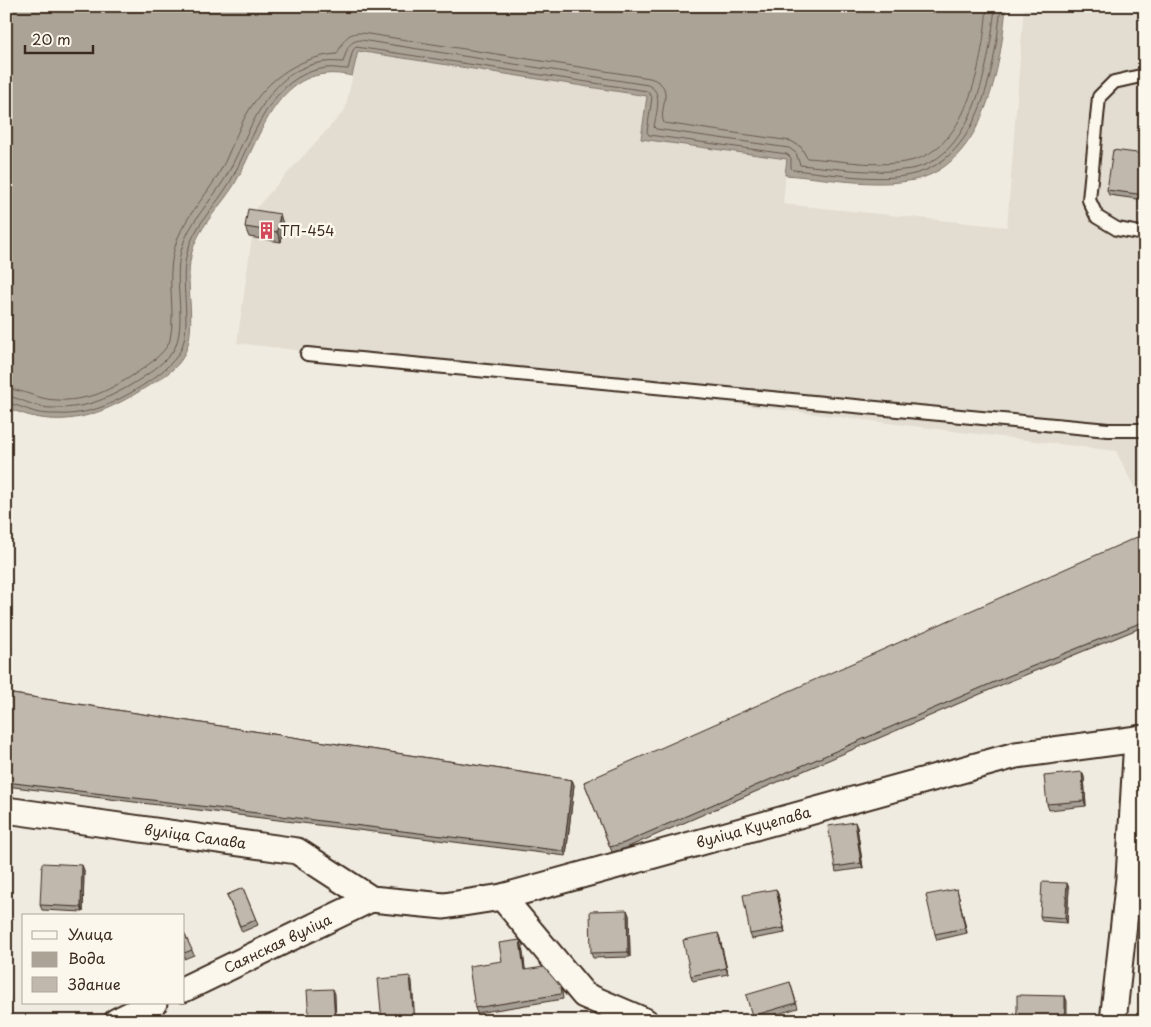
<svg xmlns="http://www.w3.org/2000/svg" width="1151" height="1027" font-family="'Playpen Sans',sans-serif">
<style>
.built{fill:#e2dcd1}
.water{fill:#aca397;stroke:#7f7367}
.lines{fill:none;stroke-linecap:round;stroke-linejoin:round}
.shore{stroke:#685a4e;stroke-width:1}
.lane-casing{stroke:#3b2a1e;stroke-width:16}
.street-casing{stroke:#3b2a1e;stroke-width:29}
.lane{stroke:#fbf7ec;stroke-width:12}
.street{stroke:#fbf7ec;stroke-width:25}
.wall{fill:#a59e95;stroke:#3b2a1e}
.shaded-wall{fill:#868179;stroke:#3b2a1e}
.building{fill:#c0b8ad;stroke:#3b2a1e}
.labels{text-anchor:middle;stroke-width:5;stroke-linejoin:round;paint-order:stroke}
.poi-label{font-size:14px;fill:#3b2a1e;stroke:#fbf7ec;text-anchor:start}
.street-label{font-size:14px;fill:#3b2a1e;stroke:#fbf7ec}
</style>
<rect width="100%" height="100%" fill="#f0ebe0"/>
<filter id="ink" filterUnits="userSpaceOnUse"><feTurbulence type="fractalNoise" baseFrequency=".02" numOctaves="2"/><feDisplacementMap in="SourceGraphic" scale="10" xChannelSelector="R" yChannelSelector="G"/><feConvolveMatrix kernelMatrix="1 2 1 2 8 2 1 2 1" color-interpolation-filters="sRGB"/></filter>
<g filter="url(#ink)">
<!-- built -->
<path class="built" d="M1024,6H1145V486L1135,489L1116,451L237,343L256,208L345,110L358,51L647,96L641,139L787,159L783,204L1007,227Z"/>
<!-- water -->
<path class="water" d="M6,6H1006C1001,65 985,165 914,180C873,188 827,178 785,175L787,159L641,139L647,96L358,51L352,76C277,59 262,137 234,185C219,209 197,228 191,256C184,289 199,327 183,357C176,370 160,379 148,386C101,416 60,432 6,407Z"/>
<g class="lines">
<!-- shore -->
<g class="shore">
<path d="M6,389C23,389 38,400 57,400C70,401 83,398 95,395C113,389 165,359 170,340C176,311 166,280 174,250C181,220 203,201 218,175C228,158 234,139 243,121C262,83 295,57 337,54C343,42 346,32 362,33L650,78C678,87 657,108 664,123L791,141L801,147L807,158C840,160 878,168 910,161C970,148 983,56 987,6"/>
<path d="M6,396C17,397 28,404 39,406C44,408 51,408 57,408C71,408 85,406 98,401C119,394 169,365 176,345C186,317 173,281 181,251C188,223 209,204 224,180C249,138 264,69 325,62C331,61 338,62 343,62C347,51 347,41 361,40L648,85C664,92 656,113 654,127L656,129L789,148L796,153L800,165C836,168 875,175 911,169C975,158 990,59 995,6"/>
<path d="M6,403C16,404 25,409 35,412C42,414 50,414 57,414C72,415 88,412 102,407C125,398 174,370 182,347C192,319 179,283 187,253C194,225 216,206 230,182C253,141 269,75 326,68C333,67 341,69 348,69L353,50L356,47L647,91L652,97L647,132L649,135L787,154L791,158V168L793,170C829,173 879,183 914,174C982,157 995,64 1001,6"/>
</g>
<defs>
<g id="lane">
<path d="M1145,75L1114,82L1099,97L1089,200L1097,217L1117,229L1145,234"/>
<path d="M307,354L1108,430H1145"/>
</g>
<g id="street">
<path id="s1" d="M6,810L297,851L371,899L444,906L502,897L1016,755L1145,738"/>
<path d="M502,897L584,995L645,1021"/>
<path id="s2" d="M184,989L371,899"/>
<path d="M117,1021L154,1003"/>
<path d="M1113,1021L1129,878L1137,739"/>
</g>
</defs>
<!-- lane casing -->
<use href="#lane" class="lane-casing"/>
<!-- street casing -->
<use href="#street" class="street-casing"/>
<!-- lane -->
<use href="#lane" class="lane"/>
<!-- street -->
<use href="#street" class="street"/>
</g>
<!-- wall -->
<g class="wall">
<path d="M1145,154V200L1109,195L1107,190Z"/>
<path d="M283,224L281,242L249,237L245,227Z"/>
<path d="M1145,553V626L1008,682L626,848L612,852L584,782Z"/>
<path d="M6,693L572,780L574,785L566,856L6,786Z"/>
<path d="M1082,772L1084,777L1086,806L1049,810L1047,804Z"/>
<path d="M857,827L863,868L836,872L835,867Z"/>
<path d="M84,870L83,912L42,910L40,905Z"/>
<path d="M243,888L258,925L242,932L227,895Z"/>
<path d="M1069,888L1067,923L1042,921L1040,916Z"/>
<path d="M778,894L785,933L752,939L750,934Z"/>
<path d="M958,894L967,933L937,940L935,934Z"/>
<path d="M629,915L630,957L593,958L591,953Z"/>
<path d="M1145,918V946H1144L1142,941Z"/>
<path d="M184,933L194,955L184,959Z"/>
<path d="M718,933L728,974L693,981L691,976Z"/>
<path d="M522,945L525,970L562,991L563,999L477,1013L475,1008L502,961Z"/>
<path d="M790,982L798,1008L754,1021L752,1016Z"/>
</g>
<!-- shaded-wall -->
<g class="shaded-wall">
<path d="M280,214L283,224L281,242L277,232Z"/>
<path d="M1082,772L1084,777L1086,806L1084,801Z"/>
<path d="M572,780L574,785L566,856L564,851Z"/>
<path d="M855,822L857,827L863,868L861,863Z"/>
<path d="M82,865L84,870L83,912L81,907Z"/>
<path d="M1067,883L1069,888L1067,923L1065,918Z"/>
<path d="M776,889L778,894L785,933L784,928Z"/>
<path d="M957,889L958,894L967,933L965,928Z"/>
<path d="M627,910L629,915L630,957L628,952Z"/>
<path d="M718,933L720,938L728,974L726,968Z"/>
<path d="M520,940L522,945L526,975L524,970Z"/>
<path d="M410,976L412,981L415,1021H414Z"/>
<path d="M6,983L8,989L12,1021H11Z"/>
<path d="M333,989L335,994L336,1021H335Z"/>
<path d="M1065,996L1067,1001V1021H1065Z"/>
</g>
<!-- building -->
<g class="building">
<path d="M1113,150L1145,154V195L1107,190Z"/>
<path d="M248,209L280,214L277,232L245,227Z"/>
<path d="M1137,537L1145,553V621L1006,677L624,843L610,847L584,782Z"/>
<path d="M6,693L572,780L564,851L6,782Z"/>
<path d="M1082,772L1084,801L1047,804L1044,776Z"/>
<path d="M855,822L861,863L835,867L828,826Z"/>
<path d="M42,863L82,865L81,907L40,905Z"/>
<path d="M1042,882L1067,883L1065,918L1040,916Z"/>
<path d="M243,888L256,920L240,926L227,895Z"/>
<path d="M776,889L784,928L750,934L743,895Z"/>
<path d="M957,889L965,928L935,934L926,895Z"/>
<path d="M627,910L628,952L591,953L590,911Z"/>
<path d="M1144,918H1145V941H1142Z"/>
<path d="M184,933L192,950L184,953Z"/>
<path d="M718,933L726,968L691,976L683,940Z"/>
<path d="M520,940L524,970L544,967L560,986L561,994L475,1008L469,966L502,961L499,943Z"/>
<path d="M410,976L414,1021H382L378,979Z"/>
<path d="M790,982L796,1003L752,1016L746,995Z"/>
<path d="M6,983L11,1021H6Z"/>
<path d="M333,989L335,1021H302L309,1020L307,990Z"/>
<path d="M1017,995L1065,996V1021H1017Z"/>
</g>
</g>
<!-- icons -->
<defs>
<symbol id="building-bare" viewBox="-9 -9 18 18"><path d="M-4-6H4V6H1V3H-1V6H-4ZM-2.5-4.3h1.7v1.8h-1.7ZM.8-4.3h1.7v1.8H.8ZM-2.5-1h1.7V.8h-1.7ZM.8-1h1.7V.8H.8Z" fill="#d1495b" stroke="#fbf7ec" stroke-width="2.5" paint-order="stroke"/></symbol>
</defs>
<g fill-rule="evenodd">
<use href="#building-bare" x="254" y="218" width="25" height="25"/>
</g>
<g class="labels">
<!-- poi labels -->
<g class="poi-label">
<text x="280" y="236">ТП-454</text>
</g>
<!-- street labels -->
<g class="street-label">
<text dy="5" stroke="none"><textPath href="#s1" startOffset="775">вуліца Куцепава</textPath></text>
<text dy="5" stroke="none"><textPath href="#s1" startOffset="191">вуліца Салава</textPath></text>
<text dy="5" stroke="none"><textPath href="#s2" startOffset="104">Саянская вуліца</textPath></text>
</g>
</g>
<!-- margin -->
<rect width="1151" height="1027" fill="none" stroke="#fbf7ec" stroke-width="25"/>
<rect x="12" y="12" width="1126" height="1002" fill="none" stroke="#3b2a1e" stroke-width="2" filter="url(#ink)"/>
<!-- legend -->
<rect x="22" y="914" width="162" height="90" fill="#fbf7ec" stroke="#aea59a"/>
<rect x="32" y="931" width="25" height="8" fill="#fbf7ec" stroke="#aea59a"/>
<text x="68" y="940" font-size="15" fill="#3b2a1e">Улица</text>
<rect x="32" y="952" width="25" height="15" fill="#aca397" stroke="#aea59a"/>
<text x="68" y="964" font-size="15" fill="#3b2a1e">Вода</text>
<rect x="32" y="977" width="25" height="15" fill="#c0b8ad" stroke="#aea59a"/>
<text x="68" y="990" font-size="15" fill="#3b2a1e">Здание</text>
<!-- scale -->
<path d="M25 45v8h68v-8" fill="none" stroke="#3b2a1e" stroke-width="2.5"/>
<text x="32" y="45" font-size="15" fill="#3b2a1e" stroke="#fbf7ec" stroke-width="4" paint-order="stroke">20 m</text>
</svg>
